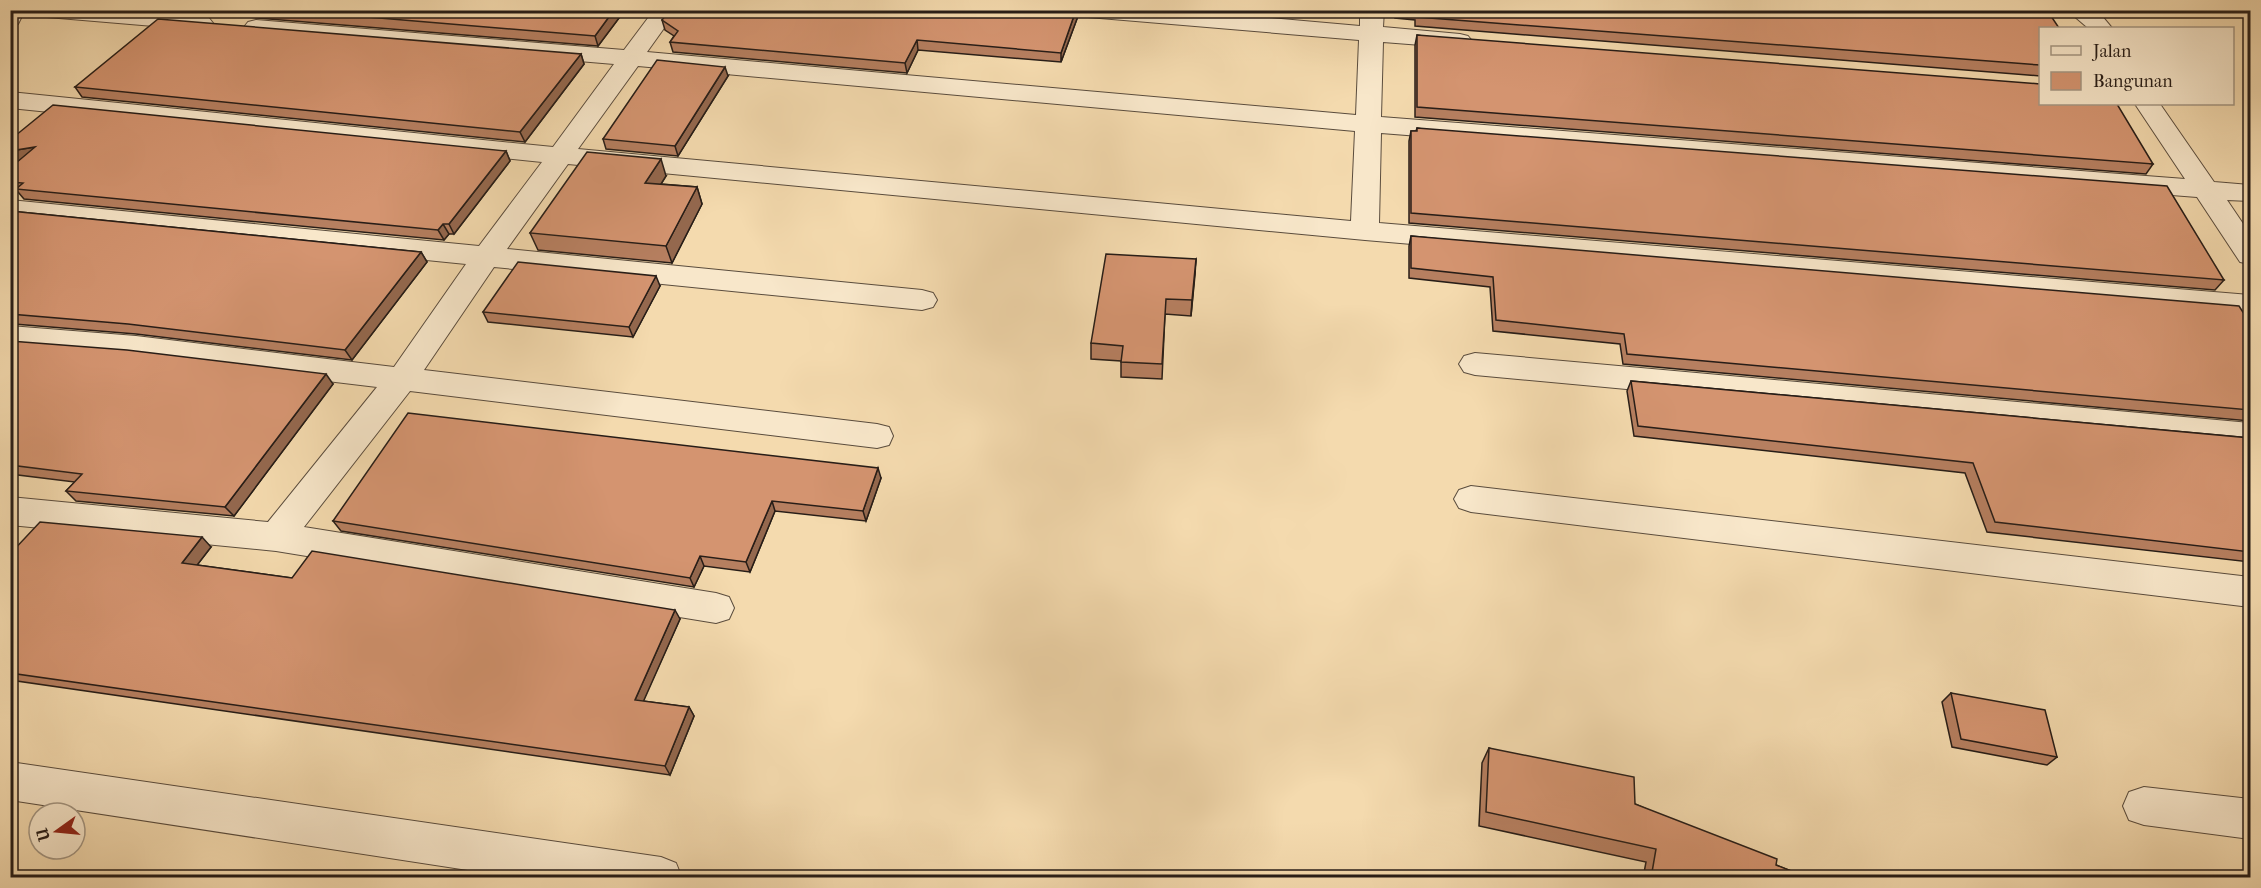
<svg xmlns="http://www.w3.org/2000/svg" width="2261" height="888" font-family="'IM FELL French Canon',serif">
<style>
.lines{fill:none;stroke-linecap:round;stroke-linejoin:round}
.minor-casing{stroke:#5a4c3d;stroke-width:2}
.minor{fill:#f8e7ca;fill-rule:evenodd}
.wall{fill:#b67f60;stroke:#271d17;stroke-width:1.5}
.shaded-wall{fill:#94684e;stroke:#271d17;stroke-width:1.5}
.building{fill:#d49470;stroke:#271d17;stroke-width:1.5}
</style>
<rect width="100%" height="100%" fill="#f4daae"/>
<filter id="stains"><feTurbulence type="fractalNoise" baseFrequency=".00333" numOctaves="4"/><feColorMatrix values="0 0 0 0 .2 0 0 0 0 .09 0 0 0 0 .02 0 0 0 .5 -.17"/></filter>
<radialGradient id="worn" r=".72"><stop offset=".6" stop-color="#630" stop-opacity="0"/><stop offset="1" stop-color="#630" stop-opacity=".3"/></radialGradient>
<g class="lines">
<defs>
<g id="minor">
<path d="M10,10H25L18,24L10,26Z"/>
<path d="M36,10H136L201,16L209,18L213,23L209,28L201,30L47,17L39,15Z"/>
<path d="M654,10H677L647,52L1356,115L1359,40L1088,17L1080,15L1077,10H1178L1360,26V10H1384L1383,27L1460,34L1468,36L1472,41L1468,46L1460,48L1383,42L1381,117L2185,179L2135,104H2160L2214,182L2250,185V201L2227,200L2250,234V264L2240,262L2197,197L1381,133L1379,223L2250,295V315L1365,240L568,164L507,249L922,290L933,293L937,300L933,307L922,310L494,267L424,370L877,424L889,427L893,436L889,445L877,448L410,391L304,527L716,593L729,597L734,608L729,619L716,623L276,551L10,525V497L268,522L377,387L136,358L10,348V326L136,336L394,367L466,264L10,218V200L479,246L542,162L10,108V92L553,147L614,64L256,34L248,32L244,27L248,22L256,20L624,50ZM638,66L1355,131L1351,221L578,149Z"/>
<path d="M2067,10H2097L2112,28H2088Z"/>
<path d="M1475,353L2250,423V447L1475,375L1464,372L1459,364L1464,356Z"/>
<path d="M1471,486L2250,577V607L1471,512L1459,508L1454,499L1459,490Z"/>
<path d="M10,762L661,857L676,863L682,878H520L10,800Z"/>
<path d="M2144,787L2250,799V839L2144,825L2129,820L2123,806L2129,792Z"/>
</g>
</defs>
<!-- minor casing -->
<use href="#minor" class="minor-casing"/>
<!-- minor -->
<use href="#minor" class="minor"/>
</g>
<!-- wall -->
<g class="wall">
<path d="M184,10H625L598,46L185,12Z"/>
<path d="M638,10H652L646,16Z"/>
<path d="M1218,10H1286L1285,16Z"/>
<path d="M1395,10H2029L2040,28V76L1415,26V20L1395,18Z"/>
<path d="M1078,16L1061,62L918,50L907,73L673,52L670,42L674,36L665,30L662,20Z"/>
<path d="M1417,35L2153,164L2146,174L1415,117V45Z"/>
<path d="M581,54L584,64L525,142L82,97L75,87Z"/>
<path d="M728,76L678,156L606,149L603,139Z"/>
<path d="M1417,128L2224,280L2215,290L1409,223V141L1411,131H1416Z"/>
<path d="M10,140L506,151L510,161L454,234H449L444,240L24,199L18,192L10,191V168L19,161L10,163Z"/>
<path d="M666,176L661,184L697,187L702,204L672,263L538,250L530,233Z"/>
<path d="M10,211L421,252L427,262L352,360L136,334L14,324L10,320Z"/>
<path d="M1411,236L2250,323V421L1623,364L1620,344L1493,331L1490,287L1409,278V246Z"/>
<path d="M1196,259L1191,316L1165,314L1162,379L1121,377V361L1091,359V343Z"/>
<path d="M660,286L633,337L488,322L483,312Z"/>
<path d="M10,341L333,384L234,516L76,501L66,491L75,482L10,474Z"/>
<path d="M1631,381L2250,438V562L1987,532L1965,473L1634,436L1627,391Z"/>
<path d="M881,478L866,521L775,511L750,572L704,566L694,587L341,531L333,521Z"/>
<path d="M211,547L197,565L292,578L680,619L643,701L689,707L694,716L670,775L10,680V554Z"/>
<path d="M1951,693L2057,757L2047,765L1952,747L1942,702Z"/>
<path d="M1489,748L1635,804L1776,865L1809,878H1643L1646,862L1479,826L1482,763Z"/>
</g>
<!-- shaded-wall -->
<g class="shaded-wall">
<path d="M614,10H625L598,46L595,36Z"/>
<path d="M645,10H652L646,16Z"/>
<path d="M1076,10H1078V16L1061,62V53Z"/>
<path d="M917,40L918,50L907,73L905,63Z"/>
<path d="M581,54L584,64L525,142L520,132Z"/>
<path d="M725,67L728,76L678,156L675,146Z"/>
<path d="M35,147L43,157L10,163V151Z"/>
<path d="M506,151L510,161L454,234L449,224Z"/>
<path d="M661,159L666,176L651,200L645,183Z"/>
<path d="M697,187L702,204L672,263L666,246Z"/>
<path d="M443,224L449,234L444,240L438,230Z"/>
<path d="M421,252L427,262L352,360L345,350Z"/>
<path d="M1196,259L1195,275L1191,316L1192,300Z"/>
<path d="M656,276L660,286L633,337L629,327Z"/>
<path d="M326,374L333,384L234,516L225,507Z"/>
<path d="M878,468L881,478L866,521L863,511Z"/>
<path d="M772,501L775,511L750,572L746,562Z"/>
<path d="M202,537L211,547L191,573L182,563Z"/>
<path d="M700,556L704,566L694,587L690,578Z"/>
<path d="M675,610L680,619L640,709L635,700Z"/>
<path d="M689,707L694,716L670,775L665,766Z"/>
</g>
<!-- building -->
<g class="building">
<path d="M284,10H614L595,36Z"/>
<path d="M670,10H1076L1061,53L917,40L905,63L670,42L678,31L662,20Z"/>
<path d="M1417,10H2029L2049,13L2059,28H2040V65L1417,17Z"/>
<path d="M158,19L581,54L520,132L75,87Z"/>
<path d="M1417,35L2040,84V104H2117L2153,164L1417,107Z"/>
<path d="M657,60L725,67L675,146L603,139Z"/>
<path d="M53,105L506,151L449,224H443L438,230L16,189L23,183L10,182V168L35,147L10,151V140Z"/>
<path d="M1417,128L2167,186L2224,280L1411,213V131H1417Z"/>
<path d="M587,152L661,159L645,183L697,187L666,246L530,233Z"/>
<path d="M10,211L421,252L345,350L128,324L10,314V308L13,306H10Z"/>
<path d="M1411,236L2239,306L2250,323V410L1627,354L1624,334L1496,320L1493,277L1411,268Z"/>
<path d="M1106,254L1196,259L1192,300L1166,299L1162,364L1121,362L1123,346L1091,343Z"/>
<path d="M518,262L656,276L629,327L483,312Z"/>
<path d="M10,341L127,350L326,374L225,507L66,491L82,474L10,465Z"/>
<path d="M1631,381L2250,438V552L1995,522L1973,463L1638,426Z"/>
<path d="M408,413L878,468L863,511L772,501L746,562L700,556L690,578L333,521Z"/>
<path d="M40,522L202,537L182,563L292,578L312,551L675,610L635,700L689,707L665,766L10,673V554Z"/>
<path d="M1951,693L2045,710L2057,757L1961,739Z"/>
<path d="M1489,748L1634,777L1635,804L1777,859L1776,865L1809,878H1651L1656,849L1486,812Z"/>
<path d="M10,875L25,878H10Z"/>
</g>
<!-- margin -->
<rect width="2261" height="888" fill="none" stroke="#f4daae" stroke-width="36"/>
<rect x="12" y="12" width="2237" height="864" fill="none" stroke="#271d17" stroke-width="3"/>
<rect x="18" y="18" width="2225" height="852" fill="none" stroke="#271d17" stroke-width="1.5"/>
<!-- legend -->
<rect x="2039" y="27" width="195" height="78" fill="#f8e7ca" stroke="#a49682" stroke-width="1.5"/>
<rect x="2051" y="46" width="30" height="9" fill="#f8e7ca" stroke="#a49682" stroke-width="1.5"/>
<text x="2093" y="57" font-size="18" fill="#271d17">Jalan</text>
<rect x="2051" y="72" width="30" height="18" fill="#d49470" stroke="#a49682" stroke-width="1.5"/>
<text x="2093" y="87" font-size="18" fill="#271d17">Bangunan</text>
<!-- north arrow -->
<g transform="translate(57 831) rotate(255)"><circle r="28" fill="#f8e7ca" stroke="#a49682" stroke-width="1.5"/>
<path d="M0-4.5L10 22L0 15L-10 22Z" fill="#8f2418"/>
<text y="-9" font-size="16" font-weight="bold" text-anchor="middle" fill="#271d17">U</text>
</g>
<rect width="100%" height="100%" filter="url(#stains)"/>
<rect width="100%" height="100%" fill="url(#worn)"/>
</svg>
